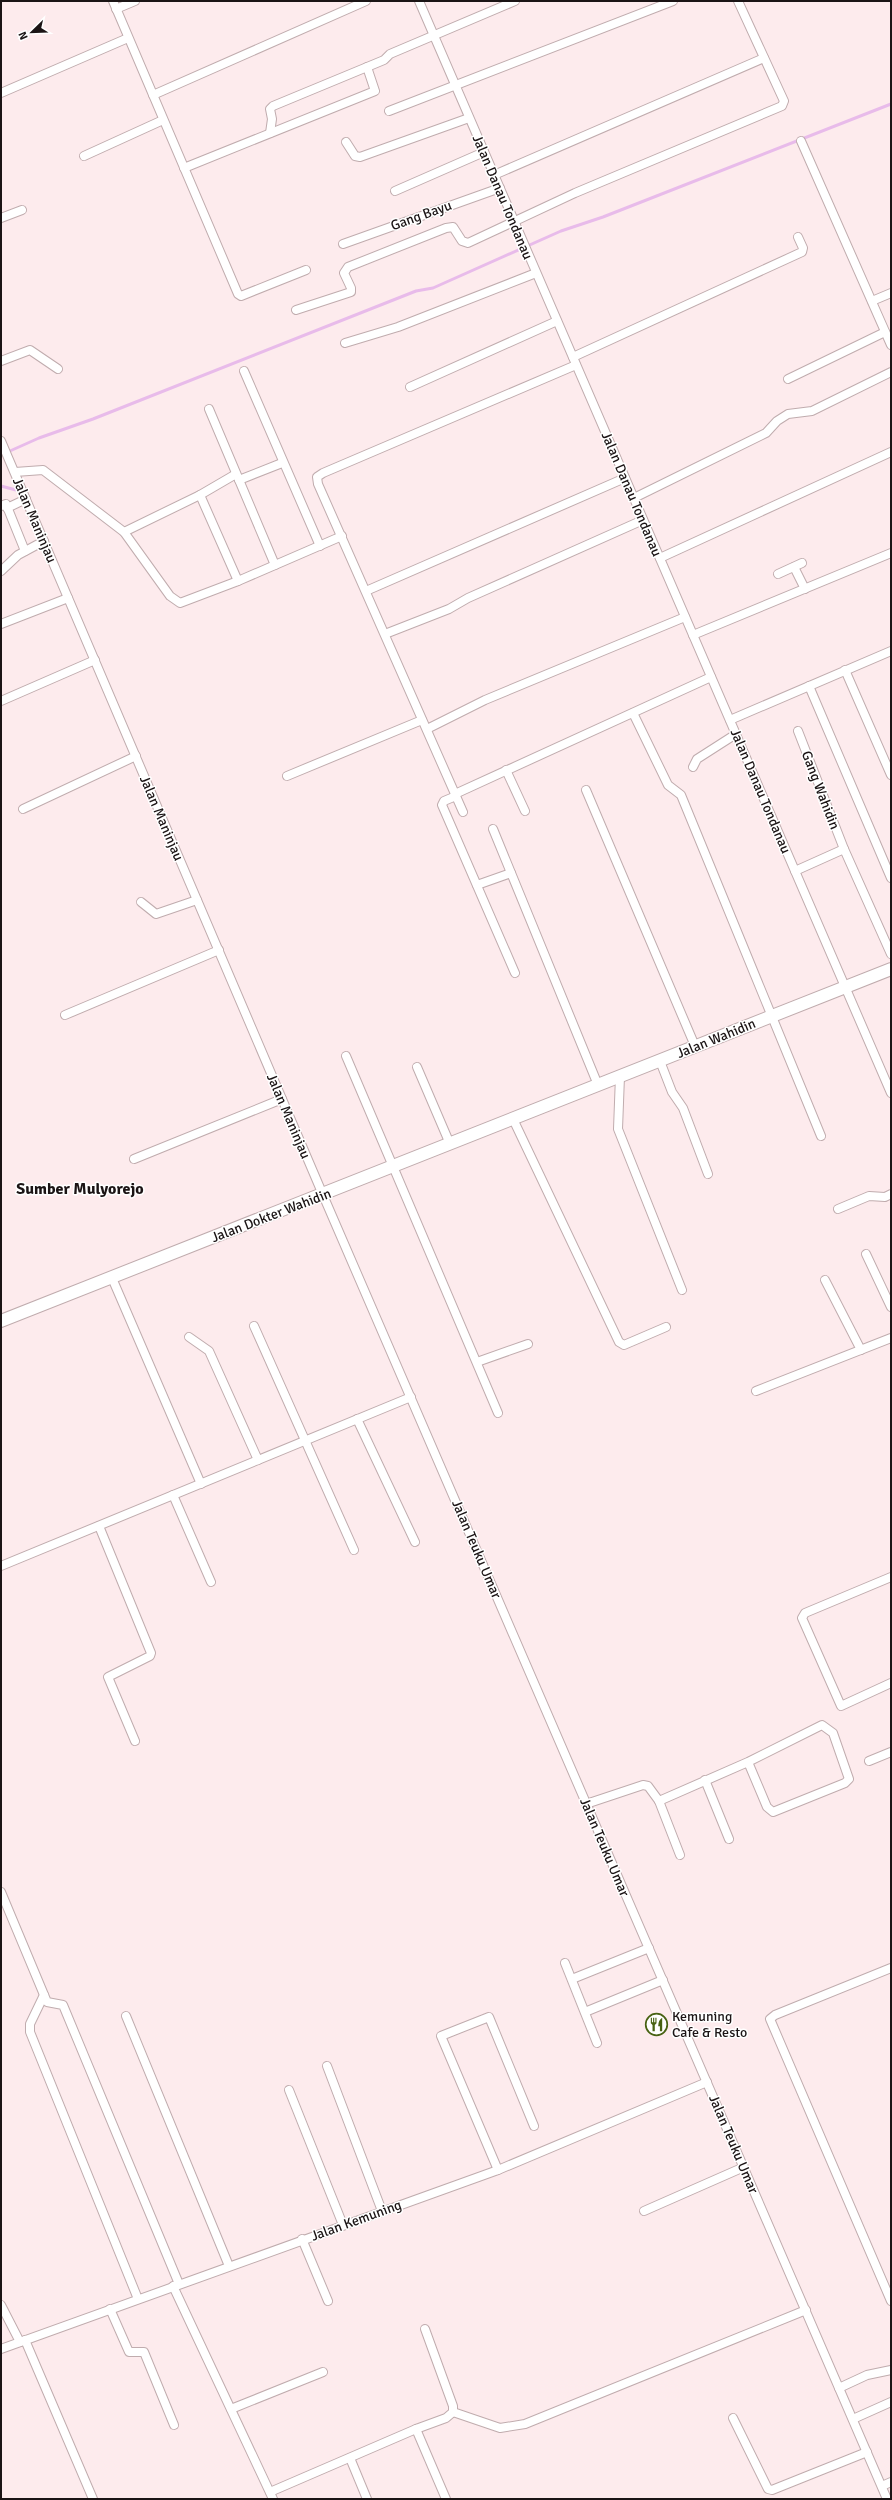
<svg xmlns="http://www.w3.org/2000/svg" width="892" height="2500" font-family="Signika,sans-serif">
<style>
.lines{fill:none;stroke-linecap:round;stroke-linejoin:round}
.stream{stroke:#e8bbea;stroke-width:3}
.street-casing{stroke:#c0acae;stroke-width:10}
.secondary-casing{stroke:#c0acae;stroke-width:14}
.street{stroke:#fff;stroke-width:8}
.secondary{stroke:#fff;stroke-width:12}
.labels{text-anchor:middle;stroke-width:3;stroke-linejoin:round;paint-order:stroke}
.street-label{font-size:14px;fill:#1b1415;stroke:#fff}
.poi-label{font-size:14px;fill:#1b1415;stroke:#fff;text-anchor:start}
.quarter-label{font-size:16px;font-weight:bold;fill:#1b1415;stroke:#fff}
</style>
<rect width="100%" height="100%" fill="#fdebed"/>
<g class="lines">
<!-- stream -->
<g class="stream">
<path d="M1,455L39,438L93,419L416,291L433,288L561,231L603,217L891,104"/>
<path d="M1,486L16,490"/>
</g>
<defs>
<g id="street">
<path d="M113,1L238,294L241,296L306,270"/>
<path d="M419,1L891,1093"/>
<path d="M116,9L135,1"/>
<path d="M1,93L128,38"/>
<path d="M153,95L366,1"/>
<path d="M389,111L673,1"/>
<path d="M270,133L272,119L270,109L273,106L384,60L390,54L515,1"/>
<path d="M801,141L891,345"/>
<path d="M346,142L355,156L360,157L469,118"/>
<path d="M84,156L163,120"/>
<path d="M184,168L375,91L367,67"/>
<path d="M494,175L764,58"/>
<path d="M395,191L484,152"/>
<path d="M1,218L22,210"/>
<path d="M343,244L500,188"/>
<path d="M872,301L891,293"/>
<path d="M296,310L351,292V288L344,273L348,267L446,228L453,227L462,241L468,243L575,193L782,106L784,101L738,1"/>
<path d="M345,343L398,327L536,273"/>
<path d="M573,357L802,252L803,248L798,237"/>
<path d="M1,361L30,350L58,369"/>
<path d="M244,371L320,546"/>
<path d="M788,379L885,332"/>
<path d="M410,387L557,321"/>
<path d="M209,409L275,565"/>
<path d="M1,441L323,1195L887,2499"/>
<path d="M15,472L43,470L124,532L170,596L180,603L238,581L342,536"/>
<path d="M239,480L282,463"/>
<path d="M200,495L238,581"/>
<path d="M634,498L766,433L777,421L788,414L812,411L891,372"/>
<path d="M1,506L6,504L25,551"/>
<path d="M7,508L26,499"/>
<path d="M124,532L200,495L236,474"/>
<path d="M660,558L891,452"/>
<path d="M794,567L805,589"/>
<path d="M1,571L18,555L44,541"/>
<path d="M778,574L802,563"/>
<path d="M366,591L625,478"/>
<path d="M1,624L68,598"/>
<path d="M385,634L449,609L468,598L643,520"/>
<path d="M693,635L891,553"/>
<path d="M845,670L891,775"/>
<path d="M809,686L891,878"/>
<path d="M1,701L95,660"/>
<path d="M633,713L668,785L681,795L821,1136"/>
<path d="M730,720L891,651"/>
<path d="M427,729L485,700L685,617"/>
<path d="M798,731L844,849L891,954"/>
<path d="M693,767L697,759L736,734"/>
<path d="M506,770L525,811"/>
<path d="M287,776L422,720"/>
<path d="M586,790L695,1046"/>
<path d="M455,794L711,677"/>
<path d="M456,796L444,801L442,805L515,973"/>
<path d="M23,809L136,756"/>
<path d="M463,812L318,484L317,477L323,473L576,365"/>
<path d="M493,829L598,1085"/>
<path d="M795,871L844,849"/>
<path d="M477,885L511,873"/>
<path d="M141,902L156,914L197,900"/>
<path d="M65,1015L219,950"/>
<path d="M346,1056L498,1413"/>
<path d="M660,1061L672,1092L683,1108L708,1174"/>
<path d="M417,1067L450,1144"/>
<path d="M620,1076L618,1129L682,1290"/>
<path d="M513,1119L619,1342L624,1345L666,1327"/>
<path d="M134,1159L282,1099"/>
<path d="M838,1209L869,1196L885,1197L891,1194"/>
<path d="M866,1254L891,1307"/>
<path d="M112,1278L201,1484"/>
<path d="M825,1280L861,1350"/>
<path d="M254,1326L354,1550"/>
<path d="M189,1337L209,1351L258,1460"/>
<path d="M477,1362L528,1344"/>
<path d="M756,1391L891,1338"/>
<path d="M357,1419L415,1542"/>
<path d="M173,1495L211,1582"/>
<path d="M99,1526L151,1653L150,1656L108,1677L135,1741"/>
<path d="M1,1566L411,1397"/>
<path d="M891,1577L805,1613L802,1618L841,1706L891,1683"/>
<path d="M869,1761L891,1752"/>
<path d="M705,1780L729,1839"/>
<path d="M659,1801L680,1855"/>
<path d="M586,1804L643,1785L648,1786L659,1801L748,1762L822,1725L833,1733L849,1779L845,1783L773,1812L767,1807L748,1762"/>
<path d="M1,1892L47,2002L63,2005L179,2284"/>
<path d="M565,1963L597,2043"/>
<path d="M891,1968L775,2015L770,2019L891,2301"/>
<path d="M572,1979L649,1948"/>
<path d="M44,1995L30,2024V2032L138,2299"/>
<path d="M585,2012L663,1980"/>
<path d="M126,2016L229,2266"/>
<path d="M327,2066L382,2211"/>
<path d="M289,2090L343,2225"/>
<path d="M498,2170L441,2036L489,2017L534,2126"/>
<path d="M644,2211L744,2167"/>
<path d="M302,2239L328,2301"/>
<path d="M173,2286L273,2499"/>
<path d="M1,2305L20,2342"/>
<path d="M110,2309L129,2352H144L174,2425"/>
<path d="M425,2329L453,2406V2412"/>
<path d="M25,2340L93,2499"/>
<path d="M1,2349L498,2170L707,2082"/>
<path d="M839,2388L867,2375L891,2370"/>
<path d="M231,2409L323,2372"/>
<path d="M453,2412L500,2428L525,2424L806,2310"/>
<path d="M733,2418L768,2489L772,2490L867,2452"/>
<path d="M853,2419L891,2402"/>
<path d="M416,2429L446,2499"/>
<path d="M350,2458L367,2499"/>
<path d="M882,2486L891,2482"/>
<path d="M270,2492L416,2429L446,2418L453,2412"/>
</g>
<path id="secondary" d="M1,1321L891,969"/>
</defs>
<!-- street casing -->
<use href="#street" class="street-casing"/>
<!-- secondary casing -->
<use href="#secondary" class="secondary-casing"/>
<!-- street -->
<use href="#street" class="street"/>
<!-- secondary -->
<use href="#secondary" class="secondary"/>
</g>
<!-- icons -->
<defs>
<symbol id="restaurant-ring" viewBox="-11 -11 22 22"><circle r="9.5" fill="#fff" stroke="#486213" stroke-width="1.5"/><path d="M-5-6h1v4h1v-4h1v4h1v-4h1v5L-1.5 .5V6h-2V.5L-5-1ZM5-6V6H3V1.5H1.5Q1.5-4 5-6Z" fill="#486213"/></symbol>
</defs>
<g fill-rule="evenodd">
<use href="#restaurant-ring" x="644" y="2012" width="25" height="25"/>
</g>
<g class="labels">
<!-- street labels -->
<g class="street-label">
<text transform="translate(503 197) rotate(67)" y="5">Jalan Danau Tondanau</text>
<text transform="translate(421 215) rotate(-20)" y="5">Gang Bayu</text>
<text transform="translate(632 494) rotate(67)" y="5">Jalan Danau Tondanau</text>
<text transform="translate(35 520) rotate(67)" y="5">Jalan Maninjau</text>
<text transform="translate(821 790) rotate(69)" y="5">Gang Wahidin</text>
<text transform="translate(761 791) rotate(67)" y="5">Jalan Danau Tondanau</text>
<text transform="translate(162 818) rotate(67)" y="5">Jalan Maninjau</text>
<text transform="translate(716 1038) rotate(-22)" y="5">Jalan Wahidin</text>
<text transform="translate(289 1116) rotate(67)" y="5">Jalan Maninjau</text>
<text transform="translate(271 1215) rotate(-21)" y="5">Jalan Dokter Wahidin</text>
<text transform="translate(477 1549) rotate(67)" y="5">Jalan Teuku Umar</text>
<text transform="translate(605 1847) rotate(67)" y="5">Jalan Teuku Umar</text>
<text transform="translate(734 2144) rotate(67)" y="5">Jalan Teuku Umar</text>
<text transform="translate(356 2220) rotate(-20)" y="5">Jalan Kemuning</text>
</g>
<!-- poi labels -->
<g class="poi-label">
<text x="672" y="2021">Kemuning<tspan x="672" dy="16">Cafe &amp; Resto</tspan></text>
</g>
<!-- quarter labels -->
<g class="quarter-label">
<text x="80" y="1194">Sumber Mulyorejo</text>
</g>
</g>
<!-- border -->
<rect width="892" height="2500" fill="none" stroke="#1b1415" stroke-width="4"/>
<!-- north arrow -->
<g transform="translate(32 32) rotate(247)" stroke="#ffffff" stroke-width="3" paint-order="stroke">
<path d="M0-3L7 15L0 10L-7 15Z" fill="#1b1415"/>
<text y="-6" font-size="11" font-weight="bold" text-anchor="middle" fill="#1b1415">N</text>
</g>
</svg>
